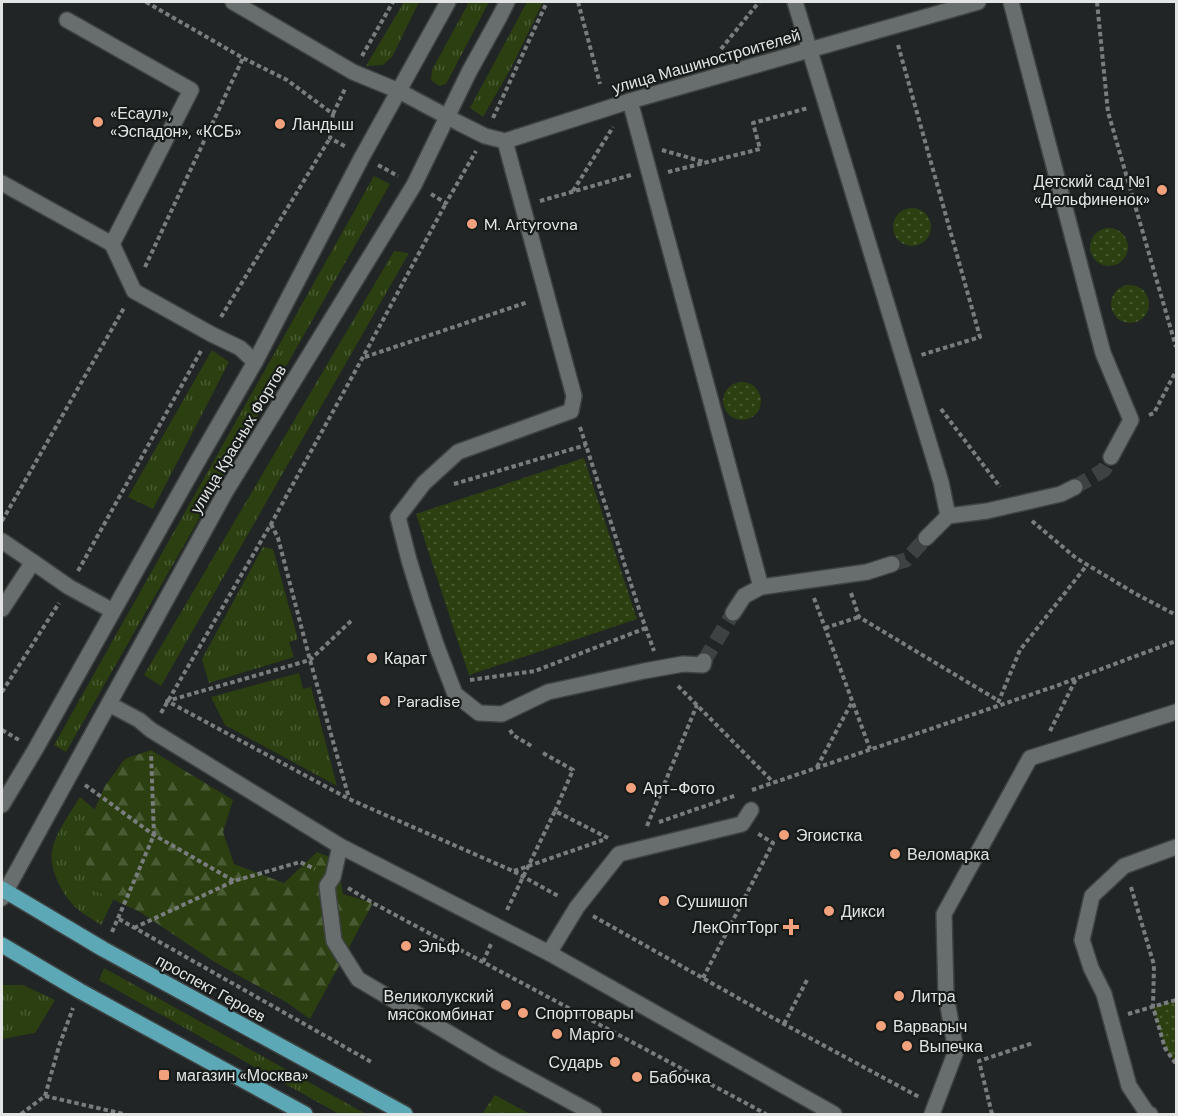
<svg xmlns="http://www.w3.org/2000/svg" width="1178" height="1116" font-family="'DM Sans',sans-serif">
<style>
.grass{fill:url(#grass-tufts)}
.forest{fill:url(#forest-firs)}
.park{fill:url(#park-dots)}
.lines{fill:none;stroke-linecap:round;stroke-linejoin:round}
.minor-tunnel{stroke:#3e4242;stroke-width:15;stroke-dasharray:15 8;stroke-linecap:butt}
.minor-casing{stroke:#3e4241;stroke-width:18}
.major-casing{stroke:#3e4241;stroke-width:18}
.path{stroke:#797d7d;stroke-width:4;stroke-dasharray:4.5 3;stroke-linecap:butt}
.minor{stroke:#686e6d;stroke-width:15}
.major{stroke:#5da8b6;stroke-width:15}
.poi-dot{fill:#f1a17c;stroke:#171c1b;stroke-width:2}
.labels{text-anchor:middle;stroke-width:4.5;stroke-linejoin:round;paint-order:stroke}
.street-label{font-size:16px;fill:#e2e5e4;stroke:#171c1b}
.poi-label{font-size:16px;fill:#e2e5e4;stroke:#171c1b;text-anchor:start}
</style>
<defs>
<pattern id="grass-tufts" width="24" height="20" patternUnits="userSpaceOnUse" patternTransform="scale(1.5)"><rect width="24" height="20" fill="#2b3f10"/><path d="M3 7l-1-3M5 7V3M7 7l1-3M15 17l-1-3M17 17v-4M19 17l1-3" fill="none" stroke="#495b33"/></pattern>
<pattern id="forest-firs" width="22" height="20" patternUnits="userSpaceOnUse" patternTransform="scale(1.5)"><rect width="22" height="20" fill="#2b3f10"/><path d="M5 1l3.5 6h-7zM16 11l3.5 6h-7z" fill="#495b33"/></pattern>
<pattern id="park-dots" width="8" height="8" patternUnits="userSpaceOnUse" patternTransform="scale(1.5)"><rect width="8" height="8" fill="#2b3f10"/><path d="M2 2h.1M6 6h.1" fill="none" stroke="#495b33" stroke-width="1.8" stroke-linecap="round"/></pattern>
</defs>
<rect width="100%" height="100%" fill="#212525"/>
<!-- grass -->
<g class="grass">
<path d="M404,2H419L392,57L383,65L366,66Z"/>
<path d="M469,2H489L446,84L439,86L431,80L432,70Z"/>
<path d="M527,2H543L511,68L483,117L470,108Z"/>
<path d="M374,176L390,184L66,752L54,745Z"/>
<path d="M394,251L409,253L161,686L144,675Z"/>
<path d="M212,350L229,362L153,509L128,497Z"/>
<path d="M263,547L273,549L298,639L289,642L294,657L209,683L202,659Z"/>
<path d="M299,673L303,689L311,687L337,786L225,725L211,697Z"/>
<path d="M80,797L139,847L101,925C93,919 82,914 74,906C61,892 47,866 53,846C58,829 71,812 80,797Z"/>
<path d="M104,968L366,1114H339L99,980Z"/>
<path d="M2,985H23L55,1000L35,1033L2,1039Z"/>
</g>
<!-- forest -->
<g class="forest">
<path d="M151,750L233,800L223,832L234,864L284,883L317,852L337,860L343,894L373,903L310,1019L286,1002L213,961L140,912L95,891L79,845L105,786L125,759Z"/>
<path d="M495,1095L530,1114H482Z"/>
</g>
<!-- park -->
<g class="park">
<circle cx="912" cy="227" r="19"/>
<circle cx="1109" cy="247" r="19"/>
<circle cx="1130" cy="304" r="19"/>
<circle cx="742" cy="401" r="19"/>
<path d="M584,458L637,619L469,675L416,514Z"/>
<path d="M1176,1000V1064L1165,1048L1153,1007Z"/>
</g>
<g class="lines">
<!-- minor-tunnel -->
<g class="minor-tunnel">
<path d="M1075,487L1104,470L1111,457"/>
<path d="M892,564L906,560L926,538"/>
<path d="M704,661L733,613"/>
</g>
<defs>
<g id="minor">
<path d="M233,2L353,72L399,91L459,123L485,136L505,141L630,101L978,2"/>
<path d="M795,2L941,482L948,516"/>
<path d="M1011,2L1103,353L1131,420L1111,457"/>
<path d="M67,20L191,90L112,244"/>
<path d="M630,101L761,587"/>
<path d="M505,141L574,396L571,411L458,452L424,483L398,517L409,560L421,599L437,647L455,694L479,713L502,714L548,692L644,671L683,664L703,665L704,661"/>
<path d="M2,183L112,244L134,291L211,334L240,348L255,362"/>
<path d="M926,538L948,516L987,511L1061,494L1075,487"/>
<path d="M2,541L33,562"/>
<path d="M2,609L33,562L69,587L113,611"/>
<path d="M733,613L744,596L761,587L867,572L892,564"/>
<path d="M109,704L139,720L151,730L340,846L549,953L834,1114"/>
<path d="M2,805L35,750L196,464L255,362L362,157L448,2"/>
<path d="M340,846L333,877L327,886L334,941L358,979L496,1061L594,1114"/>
<path d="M2,898L226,491L414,185L469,72L500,16L507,2"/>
<path d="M549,953L577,907L619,854L742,824L751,810"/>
<path d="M932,1114L956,1051L946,995L944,914L1030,758L1176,712"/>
<path d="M1150,1114L1147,1113L1129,1086L1104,994L1091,968L1082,940L1092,896L1124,866L1176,847"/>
</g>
<g id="major">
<path d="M2,889L103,949L405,1114"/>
<path d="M2,945L80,991L305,1114"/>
</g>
</defs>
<!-- minor casing -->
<use href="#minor" class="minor-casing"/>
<!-- major casing -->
<use href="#major" class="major-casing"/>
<!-- path -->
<g class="path">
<path d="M146,2L243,58L287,80L333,114L330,138L346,147"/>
<path d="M578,2L600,84"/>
<path d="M1097,2L1108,112L1176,347"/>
<path d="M898,45L980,337L921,355"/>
<path d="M721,49L759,2"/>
<path d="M362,56L393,2"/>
<path d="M333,114L345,89"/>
<path d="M493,118L547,2"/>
<path d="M662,150L704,162"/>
<path d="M378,165L398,176"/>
<path d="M668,172L760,149L753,123L808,108"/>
<path d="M573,191L613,127"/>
<path d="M431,194L446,203L476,151"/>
<path d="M540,201L631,175"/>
<path d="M145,267L243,58"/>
<path d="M221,317L330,138"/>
<path d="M365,357L528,302"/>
<path d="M941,409L1000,487"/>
<path d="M1149,415L1154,413L1176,371"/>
<path d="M580,427L640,612L654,651"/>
<path d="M454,484L586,445"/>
<path d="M2,521L124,308"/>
<path d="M1032,521L1076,558L1136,594L1176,615"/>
<path d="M271,524L278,538L310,660L349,798"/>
<path d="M78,571L202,349"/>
<path d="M851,593L859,617L999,701"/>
<path d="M814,598L870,749"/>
<path d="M351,621L310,660L167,701L349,799L513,871L560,897"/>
<path d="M825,628L859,617"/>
<path d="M470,680L535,671L646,628"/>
<path d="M678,686L773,782"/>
<path d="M2,692L59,603"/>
<path d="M998,703L1020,650L1087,565"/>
<path d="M161,713L271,524L363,357L446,203"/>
<path d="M2,730L19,740"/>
<path d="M510,730L513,735L533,747"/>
<path d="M1050,731L1076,679"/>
<path d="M543,753L573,770L555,811"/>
<path d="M817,767L852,702"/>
<path d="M85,785L154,835L234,881"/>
<path d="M752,790L1056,686L1176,641"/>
<path d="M659,822L737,795"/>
<path d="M647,826L697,705"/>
<path d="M514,871L603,840"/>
<path d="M1131,887L1154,965L1153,1007L1165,1048L1176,1064"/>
<path d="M348,888L373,903L766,1114"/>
<path d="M507,910L555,811L608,838"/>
<path d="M593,916L784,1024L919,1097"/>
<path d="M119,919L373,1063"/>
<path d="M134,928L234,881L300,862L315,869"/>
<path d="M112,932L154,835L151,753"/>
<path d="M483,962L491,944"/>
<path d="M703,978L773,843L757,833"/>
<path d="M1128,1014L1176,1000"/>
<path d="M784,1024L807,980"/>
<path d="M45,1096L59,1046L73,1008"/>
<path d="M21,1114L45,1096L124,1114"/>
<path d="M992,1114L979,1061L1033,1043"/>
</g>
<!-- minor -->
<use href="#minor" class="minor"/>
<!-- major -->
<use href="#major" class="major"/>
</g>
<!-- markers -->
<g class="poi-dot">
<circle cx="98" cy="122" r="6"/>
<circle cx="280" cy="124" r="6"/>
<circle cx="1162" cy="190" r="6"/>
<circle cx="472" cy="224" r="6"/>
<circle cx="372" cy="658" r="6"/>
<circle cx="385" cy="701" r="6"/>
<circle cx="631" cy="788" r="6"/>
<circle cx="784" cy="835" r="6"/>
<circle cx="895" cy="854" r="6"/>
<circle cx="664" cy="901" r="6"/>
<circle cx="829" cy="911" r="6"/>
<path d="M788 918h6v6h6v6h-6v6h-6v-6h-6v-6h6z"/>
<circle cx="406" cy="946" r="6"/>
<circle cx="899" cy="996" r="6"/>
<circle cx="506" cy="1005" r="6"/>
<circle cx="523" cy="1013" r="6"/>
<circle cx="881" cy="1026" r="6"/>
<circle cx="557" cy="1034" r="6"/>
<circle cx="907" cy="1046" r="6"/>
<circle cx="615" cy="1062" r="6"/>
<rect x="158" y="1069" width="12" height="12" rx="3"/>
<circle cx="637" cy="1077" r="6"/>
</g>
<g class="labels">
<!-- street labels -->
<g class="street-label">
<text transform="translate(706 61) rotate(-16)" y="6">улица Машиностроителей</text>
<text transform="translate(238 439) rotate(-59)" y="6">улица Красных Фортов</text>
<text transform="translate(211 988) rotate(29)" y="6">проспект Героев</text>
</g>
<!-- poi labels -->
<g class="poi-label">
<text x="110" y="119">«Есаул»,<tspan x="110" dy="18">«Эспадон», «КСБ»</tspan></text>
<text x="292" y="130">Ландыш</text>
<text x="1150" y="187" text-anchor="end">Детский сад №1<tspan x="1150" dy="18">«Дельфиненок»</tspan></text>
<text x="484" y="230">M. Artyrovna</text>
<text x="384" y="664">Карат</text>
<text x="397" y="707">Paradise</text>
<text x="643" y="794">Арт-Фото</text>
<text x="796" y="841">Эгоистка</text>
<text x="907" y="860">Веломарка</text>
<text x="676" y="907">Сушишоп</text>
<text x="841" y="917">Дикси</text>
<text x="779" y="933" text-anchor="end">ЛекОптТорг</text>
<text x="418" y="952">Эльф</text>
<text x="494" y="1002" text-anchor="end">Великолукский<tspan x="494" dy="18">мясокомбинат</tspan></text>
<text x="911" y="1002">Литра</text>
<text x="535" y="1019">Спорттовары</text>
<text x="893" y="1032">Варварыч</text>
<text x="569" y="1040">Марго</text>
<text x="919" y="1052">Выпечка</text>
<text x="603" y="1068" text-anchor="end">Сударь</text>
<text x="176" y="1081">магазин «Москва»</text>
<text x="649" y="1083">Бабочка</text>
</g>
</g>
<!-- border -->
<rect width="1178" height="1116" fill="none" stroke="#e2e5e4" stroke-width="6"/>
</svg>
